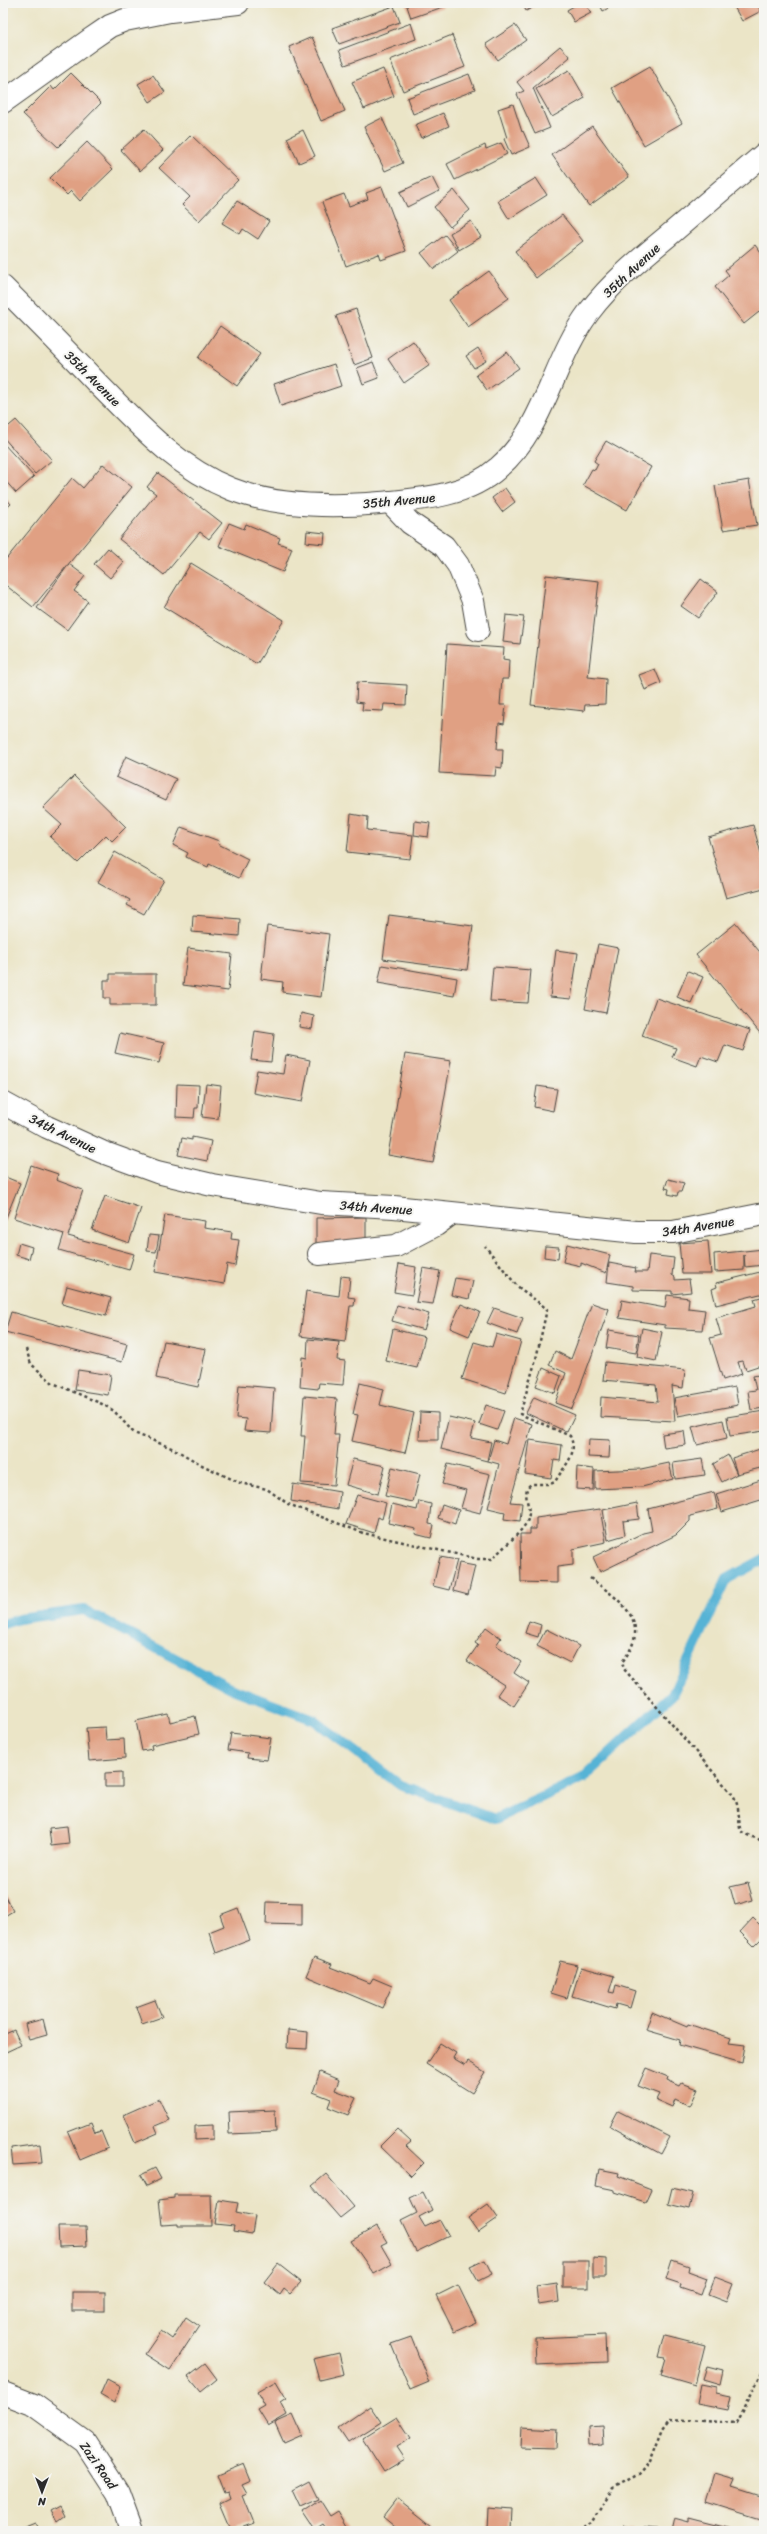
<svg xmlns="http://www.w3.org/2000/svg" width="767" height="2534" font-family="Sriracha,sans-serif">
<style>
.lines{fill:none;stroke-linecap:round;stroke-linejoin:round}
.stream{stroke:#57b3d5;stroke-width:10}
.building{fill:#e0a083}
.minor-casing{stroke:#484742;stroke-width:24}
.path{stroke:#484742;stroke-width:2.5;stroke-dasharray:3 3;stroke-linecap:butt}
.minor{stroke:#fff;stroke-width:22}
.labels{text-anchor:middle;stroke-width:4;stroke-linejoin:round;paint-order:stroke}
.street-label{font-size:13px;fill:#2b2b2b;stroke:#f6f6f2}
</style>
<rect width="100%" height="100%" fill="#f6f6f2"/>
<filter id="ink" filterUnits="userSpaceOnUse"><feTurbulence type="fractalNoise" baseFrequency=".025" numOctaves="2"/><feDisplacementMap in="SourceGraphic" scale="8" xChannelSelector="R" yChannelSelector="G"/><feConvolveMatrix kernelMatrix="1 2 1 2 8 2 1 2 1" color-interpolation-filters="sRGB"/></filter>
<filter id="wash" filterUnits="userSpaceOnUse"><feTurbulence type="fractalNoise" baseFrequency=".012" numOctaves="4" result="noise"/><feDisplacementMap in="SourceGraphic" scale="16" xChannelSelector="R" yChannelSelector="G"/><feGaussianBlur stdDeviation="0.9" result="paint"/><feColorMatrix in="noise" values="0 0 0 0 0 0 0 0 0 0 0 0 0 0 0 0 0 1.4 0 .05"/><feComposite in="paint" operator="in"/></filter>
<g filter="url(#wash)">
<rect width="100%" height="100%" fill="#ebe5c7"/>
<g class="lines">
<!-- stream -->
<path class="stream" d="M3,1624L19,1619L84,1610L235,1690L314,1720L400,1785L495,1819L583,1778L672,1695L727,1579L764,1559"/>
</g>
<g id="blocks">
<!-- building -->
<g class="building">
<path d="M406,3H441L443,7L411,18Z"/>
<path d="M522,3H541L526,11Z"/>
<path d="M579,3H585L591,13L574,22L567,10Z"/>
<path d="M599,3H618L603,11Z"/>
<path d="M732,3H756L761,11L742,21Z"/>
<path d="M394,6L400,22L339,44L332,28Z"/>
<path d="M411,23L416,39L345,65L339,50Z"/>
<path d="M515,25L526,40L498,60L486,44Z"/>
<path d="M452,35L465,67L403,91L390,60Z"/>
<path d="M312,37L345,111L321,121L289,47Z"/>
<path d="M560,46L570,57L533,88L550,128L535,134L517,94L524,91L517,82Z"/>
<path d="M650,66L682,123L644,145L612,88Z"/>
<path d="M383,69L394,96L364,109L352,82Z"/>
<path d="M569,70L585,98L552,117L536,89Z"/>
<path d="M71,73L101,103L58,147L23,114L51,86L54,90Z"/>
<path d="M469,74L475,90L413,114L407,98Z"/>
<path d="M153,75L165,92L150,102L138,84Z"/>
<path d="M513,104L522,132L523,131L530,147L511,155L504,139L507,138L498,109Z"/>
<path d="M443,113L449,126L421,138L415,125Z"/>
<path d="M382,118L403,163L385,171L364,127Z"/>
<path d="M592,126L629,177L589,206L552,155Z"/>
<path d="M144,129L163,150L140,171L121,150Z"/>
<path d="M303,130L315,156L299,163L287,138Z"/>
<path d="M191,135L238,180L199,221L182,205L190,197L159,168Z"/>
<path d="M87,142L113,169L80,201L71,191L67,195L50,178Z"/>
<path d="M501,143L507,154L455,180L447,164L485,145L486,149Z"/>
<path d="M432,177L439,191L407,207L400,192Z"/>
<path d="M536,178L547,195L509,219L498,201Z"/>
<path d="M382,187L406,251L381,260L379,254L346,266L322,202L344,194L349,206L368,199L366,193Z"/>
<path d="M454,190L470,210L450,227L434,207Z"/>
<path d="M237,201L269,221L258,239L243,229L240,234L222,223Z"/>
<path d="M562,215L583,241L536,278L515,251Z"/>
<path d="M471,221L481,237L459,250L450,233Z"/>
<path d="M445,235L458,251L434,269L421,253Z"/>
<path d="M755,245L764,257V308L744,324L715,287L729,275L725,270Z"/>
<path d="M489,271L509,298L468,327L449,300Z"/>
<path d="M356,309L373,358L354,365L336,316Z"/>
<path d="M220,326L260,354L237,386L198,358Z"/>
<path d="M413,341L430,365L404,383L388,359Z"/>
<path d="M478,348L486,361L474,368L466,356Z"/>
<path d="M507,352L519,368L487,390L476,375Z"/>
<path d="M373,362L379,378L363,384L357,368Z"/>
<path d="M334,364L341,386L281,406L274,384Z"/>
<path d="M16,420L52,460L35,474L3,437V431Z"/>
<path d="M606,441L651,467L627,510L583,485L592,469L595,470L598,464L594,461Z"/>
<path d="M3,443L34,477L16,493L3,478Z"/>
<path d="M103,464L132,487L33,607L3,583V563L72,478L83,488Z"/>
<path d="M158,473L222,523L209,539L200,532L164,575L119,539L156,494L147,487Z"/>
<path d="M749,480L757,525L723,530L715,486Z"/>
<path d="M505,488L515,502L502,512L492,498Z"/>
<path d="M3,495L11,504L3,511Z"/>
<path d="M229,523L244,529L246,524L280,538L278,543L292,548L283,572L219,546Z"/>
<path d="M307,531L325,533L324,544L306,542Z"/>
<path d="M108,548L124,562L110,578L94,564Z"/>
<path d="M191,563L284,620L257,664L164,607Z"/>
<path d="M69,564L85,576L74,591L88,601L67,630L37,608Z"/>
<path d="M546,575L599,581L588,677L606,679L605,704L585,705L584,711L531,705Z"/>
<path d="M701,579L718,592L698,618L681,606Z"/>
<path d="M506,615L524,617L520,644L503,642Z"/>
<path d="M447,644L504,648L503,659L509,660L508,679H502L500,705H506L504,724L499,723L497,749H503L502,768L496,767L495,776L439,773Z"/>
<path d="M655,669L661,683L645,690L639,675Z"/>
<path d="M357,682L407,685L406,705L384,704L383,711L362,710L363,703L356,702Z"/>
<path d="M126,756L176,779L166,800L116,777Z"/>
<path d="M74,776L126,827L112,841L106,835L78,863L50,837L62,825L43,808Z"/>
<path d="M351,814L368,817L367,830L413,835L410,859L347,852Z"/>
<path d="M415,821L430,823L428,837L414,835Z"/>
<path d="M753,825L764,864V888L726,898L708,837Z"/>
<path d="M181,827L219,841L218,844L248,859L239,878L209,864L208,867L186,857L188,853L173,845Z"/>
<path d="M115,852L164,880L144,914L127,905L130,900L98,882Z"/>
<path d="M193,915L240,919L239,936L192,932Z"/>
<path d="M389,915L473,926L467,970L383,959Z"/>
<path d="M736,923L764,957V1038L696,955Z"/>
<path d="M267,926L329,934L321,997L282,992L283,982L261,979Z"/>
<path d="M598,944L618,948L606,1013L585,1009Z"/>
<path d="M188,948L232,954L228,991L183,985Z"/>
<path d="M556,950L578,953L571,999L550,997Z"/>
<path d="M382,965L457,978L454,996L378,983Z"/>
<path d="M493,967L531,970L528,1003L490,1001Z"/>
<path d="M688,971L703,977L691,1003L677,997Z"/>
<path d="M110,974H156V1005H110V998H104V980H110Z"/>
<path d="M656,998L750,1030L743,1051L725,1045L718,1062L701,1056L697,1066L672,1057L676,1048L642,1036Z"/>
<path d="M301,1013L314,1016L312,1029L299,1027Z"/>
<path d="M255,1031L274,1034L271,1062L251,1060Z"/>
<path d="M120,1033L164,1043L159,1063L115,1053Z"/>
<path d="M405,1054L451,1061L433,1163L388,1155Z"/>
<path d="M286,1055L310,1060L302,1102L253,1093L257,1070L283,1074Z"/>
<path d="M177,1084L199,1085L198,1108H195L194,1118L176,1117Z"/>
<path d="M206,1084L221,1086L218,1119L202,1117Z"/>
<path d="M537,1086L557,1089L553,1111L534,1107Z"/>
<path d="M192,1137L211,1141L207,1161L178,1155L182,1138L192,1140Z"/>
<path d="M31,1165L58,1174L56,1180L83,1190L68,1236L134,1254L129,1270L59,1250L64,1234L14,1218Z"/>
<path d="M3,1176L20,1183L3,1225Z"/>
<path d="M668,1179L684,1183L681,1192H678L677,1196L668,1194L669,1189L665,1188Z"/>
<path d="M105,1196L141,1208L129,1243L92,1230Z"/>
<path d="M165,1215L205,1221L204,1228L232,1232L231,1239L239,1240L235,1266L227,1264L224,1284L155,1272Z"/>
<path d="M366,1217V1243L316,1244V1218Z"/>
<path d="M149,1235L159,1236L156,1252L147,1251Z"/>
<path d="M708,1241L711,1274H682L679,1243Z"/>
<path d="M19,1243L32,1247L29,1259L16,1255Z"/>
<path d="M567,1244L610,1255L606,1273L581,1263V1266L563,1262Z"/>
<path d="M545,1246L559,1247L558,1259L544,1257Z"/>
<path d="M764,1249V1265L745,1267L744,1255V1270L715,1272L714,1254Z"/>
<path d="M649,1255L674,1258L672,1275L675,1277V1280L689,1279L691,1292L672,1294V1291L633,1290V1286L607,1282L609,1263L636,1268L635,1272H647Z"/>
<path d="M399,1264L416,1267L412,1295L394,1292Z"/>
<path d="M423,1268L440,1271L433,1304L416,1302Z"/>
<path d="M764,1271V1293L716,1305L712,1289L717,1287L716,1283Z"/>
<path d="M341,1276L350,1277L348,1297L355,1298L354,1306H350L345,1342L300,1336L306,1291L339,1296Z"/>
<path d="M455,1278L473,1281L469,1299L451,1295Z"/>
<path d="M67,1286L111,1298L106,1316L62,1304Z"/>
<path d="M667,1295L689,1298L688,1308L705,1310L702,1330L665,1328V1325L619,1318L622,1300L665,1308Z"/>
<path d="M764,1296V1364L746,1370L743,1361L738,1362L742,1374L723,1380L710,1338L721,1335L716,1318L756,1306L754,1299Z"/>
<path d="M592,1303L609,1309L572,1409L555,1403L566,1373L549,1365L555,1351L571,1359Z"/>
<path d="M461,1304L480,1312L469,1336L450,1328Z"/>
<path d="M397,1305L429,1314L424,1330L392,1321Z"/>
<path d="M494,1308L523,1318L517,1334L487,1323Z"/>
<path d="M11,1312L127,1344L122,1362L5,1332Z"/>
<path d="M642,1328L662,1332L656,1361L637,1357Z"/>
<path d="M393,1329L425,1337L417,1368L386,1361Z"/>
<path d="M609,1330L639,1335L636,1353L606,1348Z"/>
<path d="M496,1334L521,1341L506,1393L462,1379L474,1342L492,1347Z"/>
<path d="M308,1339L339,1342L337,1360L345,1361L343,1385L319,1383L318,1389L300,1387L302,1357L307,1358Z"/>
<path d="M164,1341L206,1349L198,1387L156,1378Z"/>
<path d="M605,1362L685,1370L683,1388L672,1386L675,1421L600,1417L601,1397L658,1402L656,1385L603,1380Z"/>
<path d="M543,1368L561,1376L555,1393L536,1386Z"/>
<path d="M78,1370L111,1375L108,1395L75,1390Z"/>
<path d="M764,1374V1408L751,1410L748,1391L756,1390L753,1376Z"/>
<path d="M360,1383L384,1389L380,1405L414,1413L405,1453L352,1441L358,1415L353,1414Z"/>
<path d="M239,1385L274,1388L271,1433L244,1431L246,1419L236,1418Z"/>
<path d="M735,1387L738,1405L678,1416L674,1398Z"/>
<path d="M304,1396L337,1399L334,1435H339L334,1485L301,1483L305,1436H301Z"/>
<path d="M534,1397L575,1415L567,1432L526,1413Z"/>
<path d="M486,1405L504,1411L497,1430L479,1424Z"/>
<path d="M764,1411V1431L730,1436L727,1417Z"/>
<path d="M420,1412L438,1413V1440H419Z"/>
<path d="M449,1417L475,1423L471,1438L491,1442L487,1461L441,1449Z"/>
<path d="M514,1418L532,1424L510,1502L522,1503L520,1521L504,1519L505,1512L488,1508L499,1464L488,1461L494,1440L506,1444Z"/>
<path d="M723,1420L727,1438L697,1445L692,1427Z"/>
<path d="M684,1431L686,1445L664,1448L662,1434Z"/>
<path d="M589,1439L610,1440L609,1458L588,1457Z"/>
<path d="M530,1440L562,1445L560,1461L554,1460L551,1478L525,1474Z"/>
<path d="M761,1446H764V1467L737,1474L722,1482L713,1464L728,1455L737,1474L732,1458L760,1449Z"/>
<path d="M353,1459L385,1466L378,1494L346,1485Z"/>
<path d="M702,1459L705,1475L675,1479L673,1463Z"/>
<path d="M669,1463L673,1479L642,1487L595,1489V1471L641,1469Z"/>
<path d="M448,1464L490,1474L480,1513L461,1508L466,1490L442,1484Z"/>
<path d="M392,1467L420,1474L413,1502L385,1496Z"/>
<path d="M577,1467L594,1469L593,1490L576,1489Z"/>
<path d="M764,1479V1499L722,1512L716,1494Z"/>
<path d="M293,1484L340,1492L338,1509L291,1501Z"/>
<path d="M714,1492L718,1509L690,1516V1521L676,1535L600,1572L593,1557L643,1533L652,1531L648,1509Z"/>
<path d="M357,1495L386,1503L382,1519L378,1517L374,1533L346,1524Z"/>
<path d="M419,1501L431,1504L429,1524L434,1525L431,1538L415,1534L416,1529L388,1523L392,1504L417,1510Z"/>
<path d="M637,1503L639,1519L623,1521L625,1535L608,1540L603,1510Z"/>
<path d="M442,1504L459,1510L455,1524L438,1518Z"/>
<path d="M600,1509L606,1542L573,1549V1565L557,1567V1583L521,1582L520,1534H530V1529H536V1518Z"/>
<path d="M440,1557L457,1560L449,1590L433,1586Z"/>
<path d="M459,1563L475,1566L468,1595L453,1591Z"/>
<path d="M529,1621L541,1625L538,1637L525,1633Z"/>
<path d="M486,1627L501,1638L496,1645L521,1662L514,1673L529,1683L514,1706L497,1695L504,1685L467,1661L478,1645L475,1643Z"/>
<path d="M546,1629L579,1646L570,1663L537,1646Z"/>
<path d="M168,1714L170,1722L195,1716L199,1734L151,1745L152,1749L142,1751L136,1721Z"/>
<path d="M105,1727L106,1740L124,1739L125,1758L89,1761L86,1728Z"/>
<path d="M231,1733L271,1738L267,1760L247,1758L248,1753L228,1750Z"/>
<path d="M122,1772V1787H105V1773Z"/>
<path d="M67,1826L69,1844L51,1846L49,1828Z"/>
<path d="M748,1883L753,1900L735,1905L730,1887Z"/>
<path d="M5,1896L13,1911L3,1917V1897Z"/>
<path d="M267,1902L302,1903V1925L266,1924Z"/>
<path d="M238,1908L250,1940L216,1953L209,1932L224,1926L220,1915Z"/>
<path d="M753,1918L764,1929V1936L754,1946L740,1932Z"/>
<path d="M314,1957L332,1964L330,1967L370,1983L373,1978L392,1986L382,2008L306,1976Z"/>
<path d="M560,1961L577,1965L567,1998L551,1993Z"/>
<path d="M581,1967L614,1976L609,1992L614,1993L616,1985L635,1991L630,2008L616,2004L615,2009L572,1996Z"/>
<path d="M155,2000L162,2017L142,2024L136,2007Z"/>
<path d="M652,2012L687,2027L688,2024L731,2038L729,2043L745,2045L742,2063L679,2045L680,2040L646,2030Z"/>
<path d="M43,2019L47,2035L29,2040L25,2024Z"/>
<path d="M14,2030L21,2045L6,2052L3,2035Z"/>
<path d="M288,2030L308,2032L307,2049L287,2048Z"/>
<path d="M440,2043L456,2053L453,2058L465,2065L468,2061L485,2072L472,2093L426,2064Z"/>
<path d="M646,2068L668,2077L667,2080L680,2086L682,2083L698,2089L690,2106L675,2099L672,2107L656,2100L659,2094L638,2086Z"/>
<path d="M320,2072L339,2080L335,2090L356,2098L348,2115L328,2107L331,2099L313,2092Z"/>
<path d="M159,2099L169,2120L155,2126L158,2133L135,2143L123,2115Z"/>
<path d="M275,2110L276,2132L229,2134L228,2112Z"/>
<path d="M618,2111L670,2137L661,2154L610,2126Z"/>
<path d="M91,2123L95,2133L101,2131L108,2148L80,2160L68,2132Z"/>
<path d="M213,2125V2139L195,2140V2126Z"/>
<path d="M397,2129L411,2142L406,2146L424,2163L411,2176L380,2146Z"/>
<path d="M40,2144L42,2163L13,2165L11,2148Z"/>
<path d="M155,2168L161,2179L147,2186L141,2175Z"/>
<path d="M599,2169L619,2173L618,2176L651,2189L645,2202L615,2192V2190L596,2186Z"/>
<path d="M326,2174L354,2207L340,2218L312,2186Z"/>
<path d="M672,2188L693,2193L689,2209L668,2204Z"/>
<path d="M423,2192L432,2210L419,2217L425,2227L440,2220L449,2236L416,2252L401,2221L417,2213L410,2198Z"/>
<path d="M174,2195H211L212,2226H178V2224L162,2225L159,2200L174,2198Z"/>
<path d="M219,2200L238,2203L236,2212L255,2216L252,2234L233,2231L234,2226L215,2224Z"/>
<path d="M488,2204L498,2218L478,2232L468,2218Z"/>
<path d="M377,2226L387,2242L381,2245L392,2264L374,2274L351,2241Z"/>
<path d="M58,2227H86L87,2246L59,2247Z"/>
<path d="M593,2258L606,2259V2277H593Z"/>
<path d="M485,2260L492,2274L478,2281L470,2267Z"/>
<path d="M672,2260L689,2266L688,2271L707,2278L701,2295L680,2288L681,2284L666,2279Z"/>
<rect x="563" y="2261" width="25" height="27"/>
<path d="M278,2264L301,2282L290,2294L284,2289L280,2295L264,2282Z"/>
<path d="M715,2277L733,2284L726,2302L708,2295Z"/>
<path d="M557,2283L559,2302L538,2305L536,2286Z"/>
<path d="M458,2285L476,2322L454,2332L436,2296Z"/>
<rect x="72" y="2292" width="33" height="19"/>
<path d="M186,2317L199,2326L170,2370L145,2354L161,2331L172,2339Z"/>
<path d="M605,2335L606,2362L536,2365L535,2338Z"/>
<path d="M665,2335L705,2345L695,2385L661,2375L666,2358L659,2357Z"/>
<path d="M411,2337L429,2382L410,2390L391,2344Z"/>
<path d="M339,2353L344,2374L319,2380L313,2359Z"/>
<path d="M205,2363L217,2379L201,2392L188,2376Z"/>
<path d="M707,2367L723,2371L720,2385L703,2380Z"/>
<path d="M107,2379L120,2386L114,2403L100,2395Z"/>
<path d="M276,2381L286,2398L280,2402L287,2415L268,2426L258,2410L265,2406L257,2392Z"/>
<path d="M701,2384L716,2387V2393L731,2396L728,2410L697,2404Z"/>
<path d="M370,2406L381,2422L348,2443L338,2428Z"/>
<path d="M293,2415L302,2435L284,2443L275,2423Z"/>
<path d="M397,2417L411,2438L396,2447L404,2459L384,2471L363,2438Z"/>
<path d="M602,2426L603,2444L589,2445L588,2427Z"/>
<path d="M522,2427L557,2429L556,2448L521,2447Z"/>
<path d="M244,2464L251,2481L242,2485L247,2494L242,2496L253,2523L232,2531L220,2503L230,2498L228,2492L224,2493L217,2475Z"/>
<path d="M715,2473L735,2479L732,2486L764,2496V2521L706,2503Z"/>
<path d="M309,2481L318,2499L300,2507L292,2490Z"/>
<path d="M397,2499L431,2526L427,2531H400L383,2517Z"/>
<path d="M320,2500L330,2516L338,2511L350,2531H328L323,2524L314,2530L302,2512Z"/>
<path d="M60,2505L65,2515L57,2521L51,2510Z"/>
<path d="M488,2507L512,2509L511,2530L487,2529Z"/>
<path d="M689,2517L732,2528L731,2531H671L674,2518L689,2522Z"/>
<path d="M35,2523L39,2531H15Z"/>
<path d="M622,2526L658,2529V2531H604V2528L622,2529Z"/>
</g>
</g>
</g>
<g filter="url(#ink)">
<use href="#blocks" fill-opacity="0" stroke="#484742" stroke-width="1"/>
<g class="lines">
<defs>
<g id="minor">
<path d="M3,102L91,39L110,26L125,20L170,11L238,3"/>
<path d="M3,287C35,319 67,351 98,384C139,425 176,467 231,489C276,507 333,507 380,503C421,499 466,497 498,468C546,427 552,361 589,312C611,283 640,259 668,236C700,209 732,181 764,154"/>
<path d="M390,502L410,523L444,546L458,565L473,601L478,630"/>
<path d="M3,1103L47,1127L102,1152L157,1172L212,1185L321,1203L394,1207L636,1232H673L764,1214"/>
<path d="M319,1254L396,1246L436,1225L451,1214"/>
<path d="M3,2393L34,2405L85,2442L118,2493L132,2531"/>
</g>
</defs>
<!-- minor casing -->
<use href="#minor" class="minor-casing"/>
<!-- path -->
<g class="path">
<path d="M26,1349L31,1364L53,1383L102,1404L114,1411L134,1433L174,1449L202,1465L240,1483L267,1489L288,1504L363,1533L478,1559H492C501,1549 525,1530 528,1519C532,1507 520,1492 531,1484H550L555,1482C564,1465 579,1455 570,1436L520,1414L536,1359L547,1309L517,1286L485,1246"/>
<path d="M590,1578C621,1601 654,1622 622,1662L624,1669L733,1795C741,1807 738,1827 741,1831C746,1836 758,1838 764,1842"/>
<path d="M579,2531L591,2522L613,2488L639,2474L649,2463L663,2428L670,2419L737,2423L764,2368"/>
</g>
<!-- minor -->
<use href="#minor" class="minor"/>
</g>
</g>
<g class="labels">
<!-- street labels -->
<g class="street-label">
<text transform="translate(631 270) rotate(-43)" y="5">35th Avenue</text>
<text transform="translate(93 378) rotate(45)" y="5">35th Avenue</text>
<text transform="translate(399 500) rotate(-5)" y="5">35th Avenue</text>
<text transform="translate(63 1133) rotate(26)" y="5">34th Avenue</text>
<text transform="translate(376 1207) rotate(4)" y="5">34th Avenue</text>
<text transform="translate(698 1226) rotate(-9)" y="5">34th Avenue</text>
<text transform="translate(99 2465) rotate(55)" y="5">Zazi Road</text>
</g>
</g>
<!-- margin -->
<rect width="767" height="2534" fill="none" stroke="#f6f6f2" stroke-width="16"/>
<!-- north arrow -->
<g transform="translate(42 2492) rotate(180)" stroke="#f6f6f2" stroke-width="3" paint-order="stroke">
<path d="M0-3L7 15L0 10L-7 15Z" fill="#2b2b2b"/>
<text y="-6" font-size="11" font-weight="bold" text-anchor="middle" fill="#2b2b2b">N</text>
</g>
</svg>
